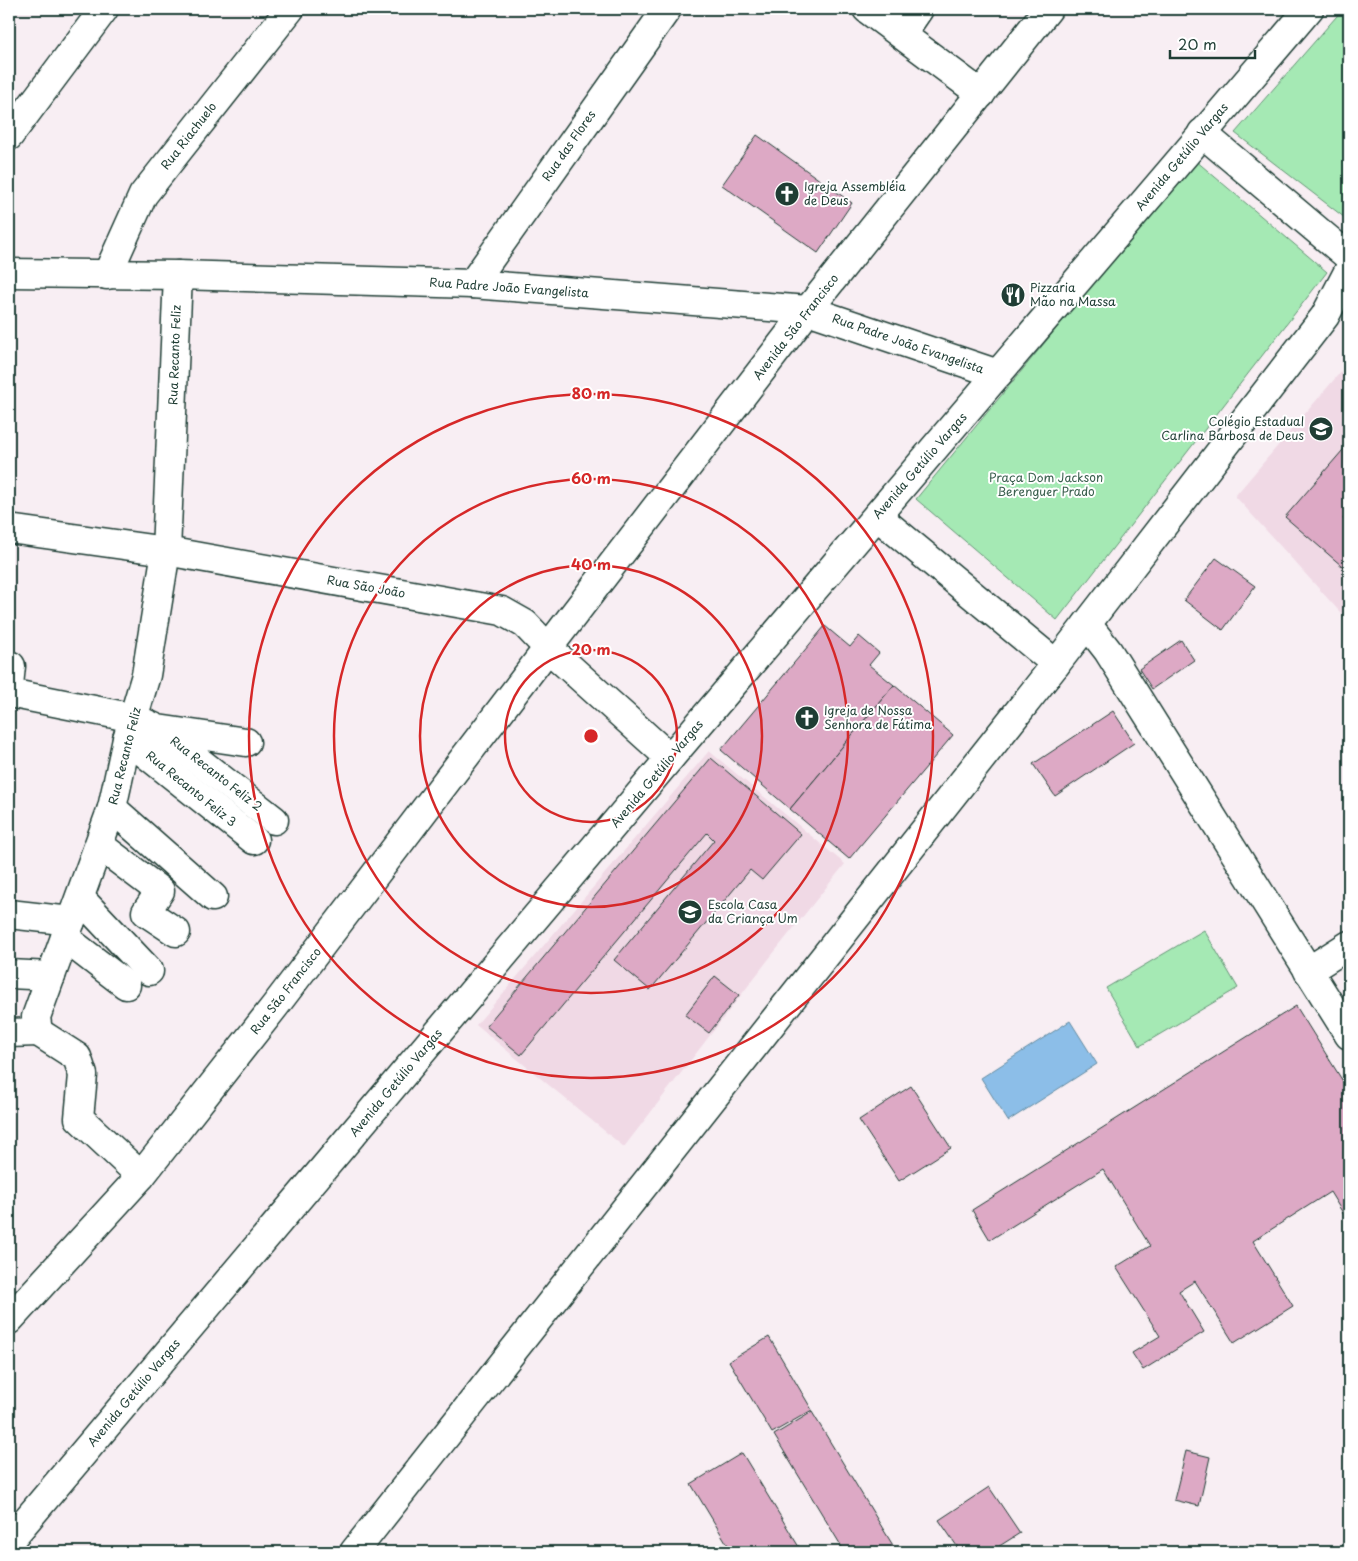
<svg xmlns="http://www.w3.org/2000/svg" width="1358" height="1561" font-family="'Playpen Sans',sans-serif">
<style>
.built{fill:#f0d9e5}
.green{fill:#a5e9b4;stroke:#629374}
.water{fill:#8cbee8;stroke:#608aa0}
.building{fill:#dda9c5;stroke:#1f3d34}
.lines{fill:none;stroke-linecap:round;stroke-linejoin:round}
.minor-casing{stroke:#1f3d34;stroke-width:31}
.minor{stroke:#fff;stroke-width:28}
.ring{fill:none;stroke:#d62828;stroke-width:2.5}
.labels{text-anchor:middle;stroke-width:4;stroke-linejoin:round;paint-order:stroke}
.street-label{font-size:12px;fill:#1f3d34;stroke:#fff}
.poi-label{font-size:12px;fill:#1f3d34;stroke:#fff;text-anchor:start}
.park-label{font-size:12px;fill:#3a5f4e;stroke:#fff}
.centre{fill:#d62828;stroke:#fff;stroke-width:2.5}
.ring-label{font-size:15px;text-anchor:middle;font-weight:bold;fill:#d62828;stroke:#fff;stroke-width:4;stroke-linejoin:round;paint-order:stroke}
</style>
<rect width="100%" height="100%" fill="#f8eef3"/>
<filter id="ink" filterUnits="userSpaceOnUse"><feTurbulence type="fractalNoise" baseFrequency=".02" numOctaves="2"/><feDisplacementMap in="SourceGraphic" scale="10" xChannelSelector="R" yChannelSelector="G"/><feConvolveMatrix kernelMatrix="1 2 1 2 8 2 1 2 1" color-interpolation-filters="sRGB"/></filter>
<g filter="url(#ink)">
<!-- built -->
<g class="built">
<path d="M1349,362V622L1235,496Z"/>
<path d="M709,751L845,864L768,960L624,1147L476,1025Z"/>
</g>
<!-- green -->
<g class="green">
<path d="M1343,9H1349V221L1235,133Z"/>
<path d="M1195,160L1327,272L1057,620L916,499Z"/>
<path d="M1204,930L1238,988L1140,1046L1106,988Z"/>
</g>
<!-- water -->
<path class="water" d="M1070,1021L1097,1064L1008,1121L981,1078Z"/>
<!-- building -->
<g class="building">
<path d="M757,135L852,203L818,253L722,185Z"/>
<path d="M1349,443V511L1343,519L1349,525V572L1285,517Z"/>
<path d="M1216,558L1255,586L1223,630L1184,600Z"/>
<path d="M825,626L850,647L859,636L879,653L869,665L894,685L790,809L721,750Z"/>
<path d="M1181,640L1194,660L1152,689L1139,669Z"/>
<path d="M894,685L953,735L849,859L790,809Z"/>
<path d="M1113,711L1134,743L1055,796L1033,764Z"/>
<path d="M711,758L801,834L762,880L750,870L650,990L614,960L714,840L707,833L521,1055L486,1026Z"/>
<path d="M715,976L739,995L709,1033L685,1015Z"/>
<path d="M1296,1006L1349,1091V1223L1330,1192L1253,1241L1293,1306L1234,1343L1195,1281L1179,1291L1204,1332L1143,1370L1132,1353L1160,1336L1116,1267L1150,1246L1103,1169L990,1240L972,1210Z"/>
<path d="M911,1086L951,1148L899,1181L859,1120Z"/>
<path d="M769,1337L812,1410L772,1433L729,1361Z"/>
<path d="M812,1412L897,1552H845L774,1435Z"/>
<path d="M1186,1451L1210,1457L1199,1506L1174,1500Z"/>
<path d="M742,1453L802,1552H732L691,1484Z"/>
<path d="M989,1487L1020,1533L990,1552H961L939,1520Z"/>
</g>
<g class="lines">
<defs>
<g id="minor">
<path d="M867,9L981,94"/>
<path d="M902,34L919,9"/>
<path d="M1202,133L1349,257"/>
<path d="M9,136L104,9"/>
<path d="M9,273L178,275L472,284L808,310L998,374"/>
<path d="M107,275L143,195L290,9"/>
<path d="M472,284L667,9"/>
<path d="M877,516L1056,664"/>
<path d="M9,529L166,551L502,611L525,624L548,648L670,758"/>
<path d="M1087,624L1108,651L1349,1035"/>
<path d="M9,685L11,666"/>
<path d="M9,693L134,718L158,729L246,742"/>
<path d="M159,730L274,820"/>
<path d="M127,739L254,840"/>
<path d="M112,808L213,897"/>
<path d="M99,845L160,891L146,912L176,932"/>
<path d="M80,898L149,971"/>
<path d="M9,914L71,921"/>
<path d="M65,938L126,985"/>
<path d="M1308,971L1349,945"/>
<path d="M9,974L51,976"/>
<path d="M9,1033L38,1032"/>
<path d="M141,1176L79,1118L83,1075L77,1057L38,1032L36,1017L112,808L127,739L146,675L166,551L178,275"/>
<path d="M9,1320L141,1176L275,1006L548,648L808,310L1048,9"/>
<path d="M9,1541L670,758L1309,9"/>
<path d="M354,1552L1056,664L1325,316L1349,270"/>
</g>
</defs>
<!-- minor casing -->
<use href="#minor" class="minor-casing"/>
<!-- minor -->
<use href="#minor" class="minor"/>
</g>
</g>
<!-- distance rings -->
<g class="ring">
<circle cx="591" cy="736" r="86"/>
<circle cx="591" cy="736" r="171"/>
<circle cx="591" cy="736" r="257"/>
<circle cx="591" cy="736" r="342"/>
</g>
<!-- icons -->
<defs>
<symbol id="church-disc" viewBox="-11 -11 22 22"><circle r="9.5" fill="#1f3d34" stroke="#fff"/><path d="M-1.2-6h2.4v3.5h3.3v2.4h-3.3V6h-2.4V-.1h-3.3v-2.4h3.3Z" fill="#fff"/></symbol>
<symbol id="restaurant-disc" viewBox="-11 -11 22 22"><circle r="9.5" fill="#1f3d34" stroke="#fff"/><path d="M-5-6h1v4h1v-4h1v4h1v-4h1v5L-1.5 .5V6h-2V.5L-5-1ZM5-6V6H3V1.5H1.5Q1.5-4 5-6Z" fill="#fff"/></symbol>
<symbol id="school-disc" viewBox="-11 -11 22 22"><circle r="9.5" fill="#1f3d34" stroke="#fff"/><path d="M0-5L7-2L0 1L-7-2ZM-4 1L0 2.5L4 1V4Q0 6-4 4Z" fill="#fff"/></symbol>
</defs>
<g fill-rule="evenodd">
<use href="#church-disc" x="773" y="180" width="28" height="28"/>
<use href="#restaurant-disc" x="999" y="281" width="28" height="28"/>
<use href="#school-disc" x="1307" y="415" width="28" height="28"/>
<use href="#church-disc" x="793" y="704" width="28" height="28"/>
<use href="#school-disc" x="676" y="898" width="28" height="28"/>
</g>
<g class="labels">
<!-- street labels -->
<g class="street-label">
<text transform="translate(189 136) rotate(-52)" y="4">Rua Riachuelo</text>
<text transform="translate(569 146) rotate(-55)" y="4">Rua das Flores</text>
<text transform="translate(1182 157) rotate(-50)" y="4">Avenida Getúlio Vargas</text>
<text transform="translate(509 288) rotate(4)" y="4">Rua Padre João Evangelista</text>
<text transform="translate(796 327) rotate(-52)" y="4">Avenida São Francisco</text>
<text transform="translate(908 344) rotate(19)" y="4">Rua Padre João Evangelista</text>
<text transform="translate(175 355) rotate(-88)" y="4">Rua Recanto Feliz</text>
<text transform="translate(920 466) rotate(-49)" y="4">Avenida Getúlio Vargas</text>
<text transform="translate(366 587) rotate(10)" y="4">Rua São João</text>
<text transform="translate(125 756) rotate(-76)" y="4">Rua Recanto Feliz</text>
<text transform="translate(216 774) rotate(38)" y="4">Rua Recanto Feliz 2</text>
<text transform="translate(657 774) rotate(-50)" y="4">Avenida Getúlio Vargas</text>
<text transform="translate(191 789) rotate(39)" y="4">Rua Recanto Feliz 3</text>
<text transform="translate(286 991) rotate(-52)" y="4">Rua São Francisco</text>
<text transform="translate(396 1083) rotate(-50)" y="4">Avenida Getúlio Vargas</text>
<text transform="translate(134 1393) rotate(-50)" y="4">Avenida Getúlio Vargas</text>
</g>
<!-- poi labels -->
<g class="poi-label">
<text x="804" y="191">Igreja Assembléia<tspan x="804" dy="14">de Deus</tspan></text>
<text x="1030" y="292">Pizzaria<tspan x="1030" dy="14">Mão na Massa</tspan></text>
<text x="1304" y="426" text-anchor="end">Colégio Estadual<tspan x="1304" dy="14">Carlina Barbosa de Deus</tspan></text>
<text x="824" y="715">Igreja de Nossa<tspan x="824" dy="14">Senhora de Fátima</tspan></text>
<text x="708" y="909">Escola Casa<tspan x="708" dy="14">da Criança Um</tspan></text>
</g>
<!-- park labels -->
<g class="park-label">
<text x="1046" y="482">Praça Dom Jackson<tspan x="1046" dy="14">Berenguer Prado</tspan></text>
</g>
</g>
<circle cx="591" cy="736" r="8" class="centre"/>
<g class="ring-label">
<text x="591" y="399">80 m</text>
<text x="591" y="484">60 m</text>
<text x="591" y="570">40 m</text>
<text x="591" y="655">20 m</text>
</g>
<!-- margin -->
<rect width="1358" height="1561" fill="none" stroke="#fff" stroke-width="30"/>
<rect x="15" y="15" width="1328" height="1531" fill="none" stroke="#1f3d34" stroke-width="2" filter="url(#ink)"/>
<!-- scale -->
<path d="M1170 50v8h85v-8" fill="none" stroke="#1f3d34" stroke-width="2.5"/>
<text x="1178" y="50" font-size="15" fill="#1f3d34" stroke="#ffffff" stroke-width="4" paint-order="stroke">20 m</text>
</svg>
